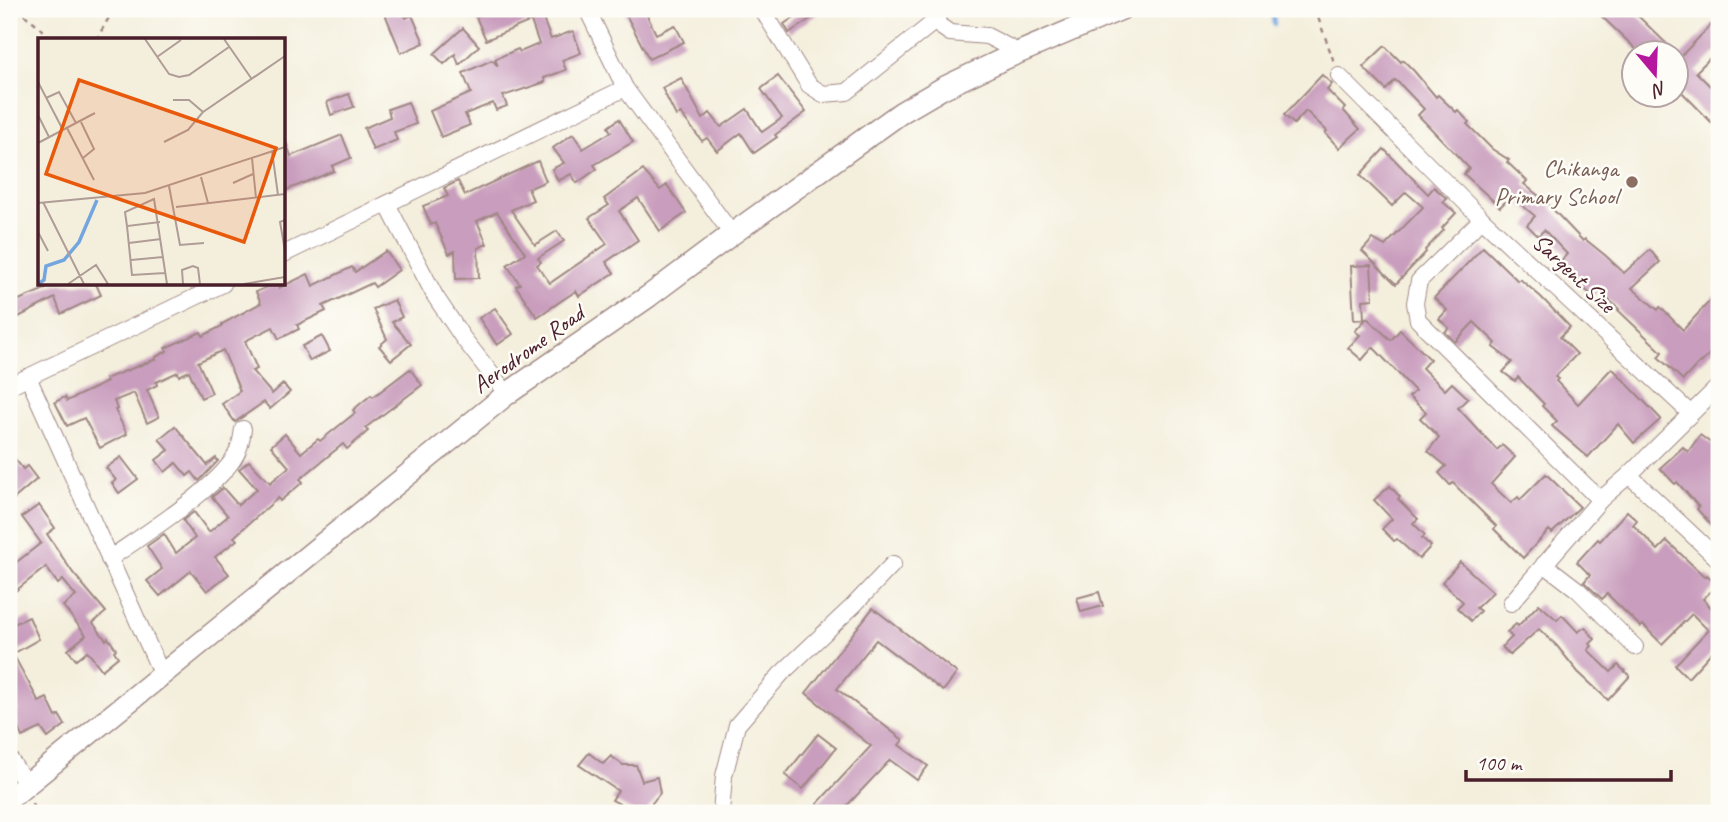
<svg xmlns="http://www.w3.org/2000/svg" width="1728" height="822" font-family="Caveat,sans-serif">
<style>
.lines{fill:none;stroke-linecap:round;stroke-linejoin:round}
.stream{stroke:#73a6df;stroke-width:4.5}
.building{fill:#c99dbd}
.minor-casing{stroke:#9f8784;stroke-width:18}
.tertiary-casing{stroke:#9f8784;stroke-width:24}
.path{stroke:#9f8784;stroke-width:2.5;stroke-dasharray:5 5;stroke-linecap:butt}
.minor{stroke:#fff;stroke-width:16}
.tertiary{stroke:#fff;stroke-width:21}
.education-dot{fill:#8d6e63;stroke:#fdfcf7;stroke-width:2.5}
.labels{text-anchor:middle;stroke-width:5;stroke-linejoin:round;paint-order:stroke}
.education-label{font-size:24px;fill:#785e54;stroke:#fdfcf7;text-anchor:end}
.street-label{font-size:24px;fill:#4a1f2b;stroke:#fdfcf7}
.inset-river{fill:none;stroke:#73a6df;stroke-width:3.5}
.inset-road{fill:none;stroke:#b09c96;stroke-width:2}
.view{fill:#e8590c;fill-opacity:0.15;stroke:#e8590c;stroke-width:3.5}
.inset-edge{fill:none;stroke:#4a1f2b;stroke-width:3.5}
</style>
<rect width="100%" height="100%" fill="#fdfcf7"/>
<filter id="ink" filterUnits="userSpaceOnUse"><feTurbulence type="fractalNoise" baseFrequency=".0143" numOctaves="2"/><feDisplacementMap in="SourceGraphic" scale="14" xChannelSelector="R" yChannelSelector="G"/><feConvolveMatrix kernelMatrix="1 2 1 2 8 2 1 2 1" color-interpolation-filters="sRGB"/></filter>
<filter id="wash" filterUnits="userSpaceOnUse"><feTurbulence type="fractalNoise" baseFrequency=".00686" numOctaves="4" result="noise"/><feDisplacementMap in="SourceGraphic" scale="28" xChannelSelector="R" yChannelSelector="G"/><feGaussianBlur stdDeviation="1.57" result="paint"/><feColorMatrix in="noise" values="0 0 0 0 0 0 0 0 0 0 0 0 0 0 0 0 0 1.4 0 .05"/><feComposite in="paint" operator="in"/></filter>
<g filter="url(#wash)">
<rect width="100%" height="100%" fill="#f4efdd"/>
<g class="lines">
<!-- stream -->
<path class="stream" d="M1272,9L1274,24"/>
</g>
<g id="blocks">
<!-- building -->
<g class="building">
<path d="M383,9H402L406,18L412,15L424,43L401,53Z"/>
<path d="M494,9H539L551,39L573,31L581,53L562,60L566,70L544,78L545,82L503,96L507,106L496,110L493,103L465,114L470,125L441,137L430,111L471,93L463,73L492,60L498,66L495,59L518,49L520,52L539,44L531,21L486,40L476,17Z"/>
<path d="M623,9H644L656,34L675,25L684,42L649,59Z"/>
<path d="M806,9H825L789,33L784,24Z"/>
<path d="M1594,9H1631L1675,52H1639Z"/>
<path d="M1719,17V49L1696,72L1719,95V130L1676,86V61Z"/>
<path d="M463,28L479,46L459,65L455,54L444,64L434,54Z"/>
<path d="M1385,46L1401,62L1403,60L1414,71L1436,97L1438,95L1456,112L1458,110L1469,122L1467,124L1492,149L1509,160L1507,162L1527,181L1524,184L1545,201L1583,241L1585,239L1606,256L1624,273L1650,250L1660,262L1632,288L1658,310L1660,307L1683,330L1719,291V344L1701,363L1700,362L1683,380L1658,357L1662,352L1618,310L1619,309L1598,290L1593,296L1576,282L1579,279L1560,262L1567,254L1544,230L1538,236L1527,225L1535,216L1511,196L1500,207L1464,174L1469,168L1418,115L1424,109L1401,85L1395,80L1386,90L1363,67Z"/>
<path d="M1322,75L1332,84L1327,90L1345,108L1343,110L1360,129L1339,148L1325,133L1327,131L1306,111L1294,124L1284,115Z"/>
<path d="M778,76L806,112L775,135L777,137L754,153L741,133L717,151L707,138L702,141L681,114L676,116L662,88L681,78L703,119L710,113L721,127L747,109L762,132L782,118L761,89Z"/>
<path d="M349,94L354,107L331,115L327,102Z"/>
<path d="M408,102L416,124L394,132L397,140L373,150L364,128L390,117L388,109Z"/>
<path d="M619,119L633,142L594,165L597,169L577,183L571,174L558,181L552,169L564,163L553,148L573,134L583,149L611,132L608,127Z"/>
<path d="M342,135L351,158L332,166L334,171L284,191V137L291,156Z"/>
<path d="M1384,149L1428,194L1434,187L1447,199L1443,202L1456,213L1442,228L1444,230L1425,250L1426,252L1396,284L1362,251L1373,239L1385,246L1423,207L1406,192L1392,206L1360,175Z"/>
<path d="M538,161L546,181L528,189L533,200L511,210L535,245L557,231L564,241L538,258L541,262L537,265L550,283L607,244L589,218L609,205L604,199L643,170L660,190L667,185L686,213L660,231L638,198L619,211L638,240L606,262L614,273L579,296L576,291L537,317L516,286L520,284L507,265L525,253L497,212L477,221L487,244L478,248L479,278L456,279L455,251L449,254L435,223L431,225L423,206L448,196L444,188L458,181L465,195Z"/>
<path d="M1483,247L1518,281L1520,279L1541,297L1570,327L1560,337L1577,354L1555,377L1558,379L1556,381L1578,404L1612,368L1661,419L1634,443L1618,424L1588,457L1552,426L1557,421L1542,406L1544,404L1518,377L1515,381L1503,372L1512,362L1493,347L1496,343L1474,322L1455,342L1445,332L1449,328L1439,319L1447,310L1434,298Z"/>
<path d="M386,251L399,270L375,287L372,283L323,306L326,311L297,325L299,329L279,339L273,327L245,341L257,369L252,371L272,394L283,384L290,392L270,409L264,402L235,422L222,404L240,391L223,350L198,362L212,393L201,398L189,371L179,376L178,372L156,382L157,385L147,390L159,417L147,423L134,393L114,401L117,409L115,410L127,434L100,448L84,418L67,426L55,402L65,397L67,401L107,382L105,379L156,359V357L167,351L165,348L201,332L203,336L222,326V324L261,303L256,292L273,284H276L279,288L308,274L313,286L352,267L355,272Z"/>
<path d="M1371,265L1373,299L1363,300L1364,319L1354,320L1351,266Z"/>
<path d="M57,284H96L101,295L61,314L55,298L9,322V304Z"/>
<path d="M394,300L402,317L392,322L411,344L391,360L379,346L387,339L373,309Z"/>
<path d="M495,308L513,334L497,345L479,318Z"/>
<path d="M1367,318L1391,340L1400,330L1430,359L1422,368L1445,390L1452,383L1468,398L1458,408L1497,450L1502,445L1515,457L1491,484L1511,503L1518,497L1520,500L1546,474L1580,507L1552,533L1549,530L1523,558L1494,529L1496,526L1453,483L1450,485L1439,473L1446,466L1428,451L1439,437L1420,418L1426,412L1409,397L1415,391L1373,347L1362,360L1348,348L1360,335L1355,331Z"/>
<path d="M322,336L330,351L310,361L302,346Z"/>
<path d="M410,369L422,385L365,428L368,431L347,449L343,444L300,479L303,482L280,501L278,498L245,527L234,537L237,540L215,557L229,574L207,591L191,571L160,596L147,581L162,569L147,546L164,534L176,553L195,538L183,520L194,512L209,532L228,516L212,497L223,488L238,505L257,489L239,469L249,461L270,483L289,467L271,446L285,434L301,453L318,439L320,441L355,413L353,410L371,395L373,397Z"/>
<path d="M175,426L207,465L216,458L218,461L199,481L192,472L187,476L176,463L165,472L156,460L169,450L159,439Z"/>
<path d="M1700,435L1719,449V534L1697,509L1699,507L1677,482L1675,484L1660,468L1683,447L1688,452Z"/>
<path d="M9,451L23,469L27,466L37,479L9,503Z"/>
<path d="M121,457L138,479L119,493L112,483L116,480L106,468Z"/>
<path d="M1390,486L1400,497L1398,499L1418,519L1413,523L1425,535L1422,538L1431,546L1419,559L1397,539L1394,541L1382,529L1392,519L1374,500Z"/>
<path d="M39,505L55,528L47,534L73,573L106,612L93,623L106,640L108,638L116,649L114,651L118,657L102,670L87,651L76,660L68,650L86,635L63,606L76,596L63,580L58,584L46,567L9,596V568L41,543L22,517Z"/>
<path d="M1627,511L1637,520L1633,525L1658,550L1667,541L1705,577L1707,575L1717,585L1703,599L1719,616V644L1688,678L1675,665L1708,630L1692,614L1662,644L1643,625L1641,627L1607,594L1602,599L1584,582L1590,575L1577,562L1598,539L1600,541Z"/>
<path d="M1460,562L1493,592L1476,608L1480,611L1471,621L1457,608L1463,602L1442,582Z"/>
<path d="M1099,592L1103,606L1081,612L1077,598Z"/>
<path d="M1539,604L1557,620L1562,615L1578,632L1585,627L1595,639L1590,644L1592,646L1588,650L1611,672L1618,665L1630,676L1608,700L1578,672L1557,646L1539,629L1510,655L1502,647L1512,637L1507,632L1516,624L1518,626Z"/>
<path d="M873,608L957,673L943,691L876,640L837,689L903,740L899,745L928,766L917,780L890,760L840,813H827L817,804L871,746L806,693Z"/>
<path d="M29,617L39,639L13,654L39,702L47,698L56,717L59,715L65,725L48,738L41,728L22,737L12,714L18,712L9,695V626Z"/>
<path d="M818,734L836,748L803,789L785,775Z"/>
<path d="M589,753L603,764L611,756L623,765H636L642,781L657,777L660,793L644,813H636L612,800L618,791L579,765Z"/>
</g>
</g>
</g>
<g filter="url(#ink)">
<use href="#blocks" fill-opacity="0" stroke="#9f8784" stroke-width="2"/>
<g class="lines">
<defs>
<g id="minor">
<path d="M587,9L625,88L732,234"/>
<path d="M762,9L809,85L823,94L847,92L934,22L943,9"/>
<path d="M934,22L950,33L987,36L1018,52"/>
<path d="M1339,76L1482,219L1690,413"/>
<path d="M387,204L435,296L463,338L507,394"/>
<path d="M1482,219L1419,281L1415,303L1418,320L1600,500"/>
<path d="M284,254L625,88"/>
<path d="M28,377L162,675"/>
<path d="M9,386L223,284"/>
<path d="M1629,475L1719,560"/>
<path d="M109,559C141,536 225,485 238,450C241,444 242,436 243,429"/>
<path d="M1544,564L1578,590L1635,647"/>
<path d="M1511,603L1600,500L1629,475L1719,386"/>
<path d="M9,758L27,785"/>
<path d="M721,813L724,776L737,725L781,674L853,606L893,564"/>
</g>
<path id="tertiary" d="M9,799L507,394L649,296L732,234L902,112L943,88L1006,58L1121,9"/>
</defs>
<!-- minor casing -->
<use href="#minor" class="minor-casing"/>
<!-- tertiary casing -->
<use href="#tertiary" class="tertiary-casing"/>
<!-- path -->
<g class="path">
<path d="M16,9L34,22L52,40"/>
<path d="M1315,9L1334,62"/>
<path d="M96,40L114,9"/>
<path d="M32,803L35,813"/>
</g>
<!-- minor -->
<use href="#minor" class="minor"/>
<!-- tertiary -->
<use href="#tertiary" class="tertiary"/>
</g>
</g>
<!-- markers -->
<circle class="education-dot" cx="1632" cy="182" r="7"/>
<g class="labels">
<!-- education labels -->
<g class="education-label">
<text x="1618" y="176">Chikanga<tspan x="1618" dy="28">Primary School</tspan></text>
</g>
<!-- street labels -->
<g class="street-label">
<text transform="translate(1574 273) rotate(43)" y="8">Sargent Size</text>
<text transform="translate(528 349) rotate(-36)" y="8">Aerodrome Road</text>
</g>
</g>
<!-- overview -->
<g transform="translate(38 38)">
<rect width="247" height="247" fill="#f4efdd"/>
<path class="inset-river" d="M0,246L6,242L8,228L26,222L41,204L59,162"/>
<path class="inset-road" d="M107,1L131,36L141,39L151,37L191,9M186,1L213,40M119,19L143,2M0,44L25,92M8,60L21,54L38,85M135,62H151L165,74L247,18M0,77L11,99M43,84L56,111L45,120M29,90L56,142M126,104L150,92L165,74M0,105L57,75M234,113L240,157M214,120L218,160M163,139L170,165M195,145L215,136M131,148L142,207L166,205M5,164L46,246M0,165L107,155L247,109M138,169L247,156M122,184L89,188L94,237L127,235M89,188L87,174L116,161L129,246M0,194L10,213M91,205L123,201M247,213L242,184L247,182M93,222L125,219M30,246L58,227L70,246M145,246L144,232L155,228L160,230L162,246M206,246L247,239"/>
<path class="view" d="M41,42L238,110L206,204L8,136Z"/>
<rect width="247" height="247" class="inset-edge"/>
</g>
<!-- margin -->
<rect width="1728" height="822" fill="none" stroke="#fdfcf7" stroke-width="35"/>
<!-- north arrow -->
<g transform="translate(1655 74) rotate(161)"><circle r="33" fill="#fdfcf7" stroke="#b5a4a5" stroke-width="2"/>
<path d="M0-5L12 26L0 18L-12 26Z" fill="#b5179e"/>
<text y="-10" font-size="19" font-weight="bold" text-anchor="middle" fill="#4a1f2b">N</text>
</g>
<!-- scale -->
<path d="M1466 770v10h205v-10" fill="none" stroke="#4a1f2b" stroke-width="3.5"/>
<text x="1476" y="770" font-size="21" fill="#4a1f2b" stroke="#fdfcf7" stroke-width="5" paint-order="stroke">100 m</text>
</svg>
